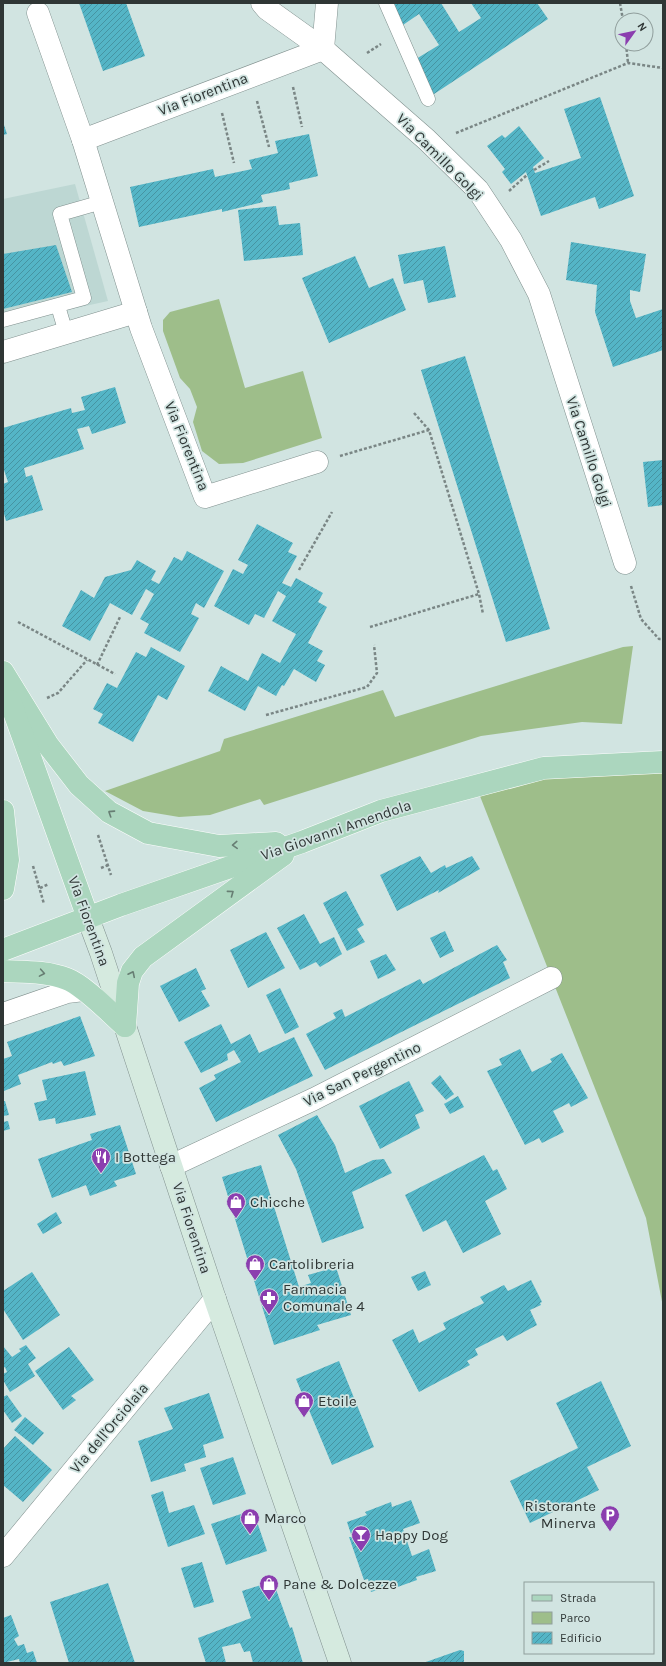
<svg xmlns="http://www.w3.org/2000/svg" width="666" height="1666" font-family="Karla,sans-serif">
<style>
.built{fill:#bdd7d3}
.green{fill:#9ebe8a}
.building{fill:url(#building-hatch)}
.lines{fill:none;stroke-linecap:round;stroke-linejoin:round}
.service-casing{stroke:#80908e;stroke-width:15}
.minor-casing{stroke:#80908e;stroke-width:23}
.secondary-casing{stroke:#80908e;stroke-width:23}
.primary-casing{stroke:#fff;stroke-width:23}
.path{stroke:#7a8685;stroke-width:2.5;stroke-dasharray:3 2;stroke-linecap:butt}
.service{stroke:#fff;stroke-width:14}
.minor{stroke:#fff;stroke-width:22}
.secondary{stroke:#d5eadf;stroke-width:22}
.primary{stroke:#abd6be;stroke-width:22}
.oneway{stroke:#677e73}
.labels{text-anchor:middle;stroke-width:3.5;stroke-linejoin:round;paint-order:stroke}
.street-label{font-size:15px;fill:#2f3635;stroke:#d1e4e1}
.poi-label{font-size:15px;fill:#2f3635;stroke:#d1e4e1;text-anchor:start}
</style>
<defs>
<pattern id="building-hatch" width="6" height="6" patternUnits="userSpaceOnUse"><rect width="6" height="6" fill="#54b5c6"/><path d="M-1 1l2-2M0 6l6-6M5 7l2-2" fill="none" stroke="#4694a2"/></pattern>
</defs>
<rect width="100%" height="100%" fill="#d1e4e1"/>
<!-- built -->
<path class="built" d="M75,184L108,301L3,324V199Z"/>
<!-- green -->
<g class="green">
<path d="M219,299L245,388L303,371L322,438L243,463L219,464L202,451L193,422L197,407L190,389L180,378L163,331V320L170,312Z"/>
<path d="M633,646L622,724L582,722L481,736L264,805L260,799L210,815L179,817L143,811L105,791L220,751L224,739L383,690L395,717L623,647Z"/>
<path d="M663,762V1307L646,1218L476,786Z"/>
</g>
<!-- building -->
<g class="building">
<path d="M79,3H126L145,56L103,71Z"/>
<path d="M390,3H441L459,32L481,18L471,3H537L548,19L431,96L416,59L439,45L419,14L400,27Z"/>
<path d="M600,97L634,196L599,209L595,197L541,216L526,172L511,184L502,172L505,169L487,146L502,135L505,138L519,126L544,158L533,167L535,173L581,158L564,109Z"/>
<path d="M3,122L7,134L3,135Z"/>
<path d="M309,134L318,176L289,183L290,189L261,195L263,202L222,212V209L139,227L130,187L213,169L215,177L252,169L249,160L278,153L275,141Z"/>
<path d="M276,206L279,225L300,223L303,255L244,261L238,210Z"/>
<path d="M571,242L646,254L640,292L630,290V301L636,318L663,309V350L613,367L595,312L597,285L566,280Z"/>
<path d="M56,245L72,292L3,309V254Z"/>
<path d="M445,246L456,297L428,303L423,280L404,284L398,255Z"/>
<path d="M355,256L369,288L393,278L406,310L329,343L302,278Z"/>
<path d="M465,356L550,629L506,642L421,370Z"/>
<path d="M115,387L126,423L92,434L89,426L77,429L84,449L24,468L26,477L32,475L43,510L6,521L3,510V484L8,482L4,470H3V428L71,408L72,413L85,410L81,397Z"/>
<path d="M663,460V505L648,507L643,462Z"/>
<path d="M257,524L293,543L288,552L297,556L282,583L291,587L296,578L323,593L318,602L327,607L308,643L323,651L317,661L325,665L316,682L294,669L284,686L282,685L276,696L258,686L245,711L208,691L221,666L248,681L262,653L280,663L296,634L272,621L286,596L278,591L264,618L255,614L249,625L214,606L233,569L243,574L248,565L238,560Z"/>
<path d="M187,551L224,571L204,608L196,603L191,614L199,618L180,652L144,633L149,624L140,619L154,594L146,589L132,615L110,603L90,641L62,626L81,590L94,598L105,577L131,570L137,560L156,571L151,580L159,584L174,557L182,561Z"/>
<path d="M151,647L185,666L167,700L158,695L133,742L98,723L103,714L93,709L107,683L117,688L136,652L146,657Z"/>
<path d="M420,856L431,873L445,865L446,868L472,856L480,869L438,893L439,890L397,911L380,875Z"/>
<path d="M346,891L364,925L357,929L365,942L347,951L323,903Z"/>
<path d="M304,914L320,944L334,937L342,954L320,967L316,962L300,970L277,928Z"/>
<path d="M445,931L454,951L440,958L430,938Z"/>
<path d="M266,932L285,968L248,988L230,950Z"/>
<path d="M497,945L507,960L503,962L510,978L325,1070L306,1034L336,1018L333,1013L342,1009L345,1017L420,979L423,984Z"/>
<path d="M386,954L396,970L378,979L370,961Z"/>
<path d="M196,968L206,989L201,991L210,1006L179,1022L160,986Z"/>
<path d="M280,988L299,1027L285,1034L266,995Z"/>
<path d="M80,1016L95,1056L64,1066L61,1061L53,1064L52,1062L18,1075L21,1084L4,1091L3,1059L12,1056L7,1042Z"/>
<path d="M221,1024L231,1044L250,1034L259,1053L294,1037L313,1076L216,1122L199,1088L216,1079L214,1075L241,1062L234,1050L227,1054L228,1060L201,1073L184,1042Z"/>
<path d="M520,1049L532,1072L552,1062L550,1059L562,1053L588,1098L571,1107L569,1103L553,1111L564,1132L542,1143L539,1138L525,1145L487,1071L502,1065L499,1059Z"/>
<path d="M85,1071L96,1115L56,1124L55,1118L39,1121L34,1103L47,1100L42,1080Z"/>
<path d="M440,1075L454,1094L446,1100L431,1083Z"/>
<path d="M409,1081L424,1111L415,1115L420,1128L380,1149L359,1106Z"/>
<path d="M458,1096L464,1107L450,1114L444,1104Z"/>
<path d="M3,1101H5L9,1115L3,1116Z"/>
<path d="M317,1115L335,1145L345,1173L373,1160L384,1159L392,1173L352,1192L364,1228L322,1243L296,1169L278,1135Z"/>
<path d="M8,1121L10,1129L3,1131V1122Z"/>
<path d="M120,1125L136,1174L114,1181L117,1186L90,1196L86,1185L52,1198L38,1159L92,1140L90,1134Z"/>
<path d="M484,1155L493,1171L497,1169L507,1189L485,1201L501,1234L463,1253L446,1220L423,1232L405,1195Z"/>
<path d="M261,1165L299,1287L311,1283L308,1275L336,1267L351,1315L317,1325L320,1330L274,1345L222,1177Z"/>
<path d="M56,1212L62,1223L43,1234L37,1224Z"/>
<path d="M425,1271L431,1285L418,1291L411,1277Z"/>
<path d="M32,1272L60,1315L23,1340L3,1309V1291Z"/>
<path d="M531,1280L542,1302L540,1303L541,1305L530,1310L537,1325L507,1341L503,1335L475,1349L478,1355L467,1361L470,1365L419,1392L392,1340L413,1329L419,1343L446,1329L443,1323L484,1303L480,1297L504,1285L508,1291Z"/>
<path d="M26,1345L36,1358L28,1364L35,1376L10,1392L3,1380V1374L7,1372L5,1367L3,1368V1346L12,1357L21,1351L19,1349Z"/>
<path d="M69,1347L94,1380L71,1396L76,1400L63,1410L35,1371Z"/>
<path d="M339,1361L374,1447L332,1465L296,1379Z"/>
<path d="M601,1381L631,1446L587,1467L599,1490L530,1523L510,1481L578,1448L556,1403Z"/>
<path d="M209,1393L224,1438L203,1445L206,1457L184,1464L186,1471L151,1482L138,1441L173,1429L164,1408Z"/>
<path d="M7,1395L22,1416L12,1423L3,1410V1397Z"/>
<path d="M25,1417L44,1433L33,1445L14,1430Z"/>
<path d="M15,1436L52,1470L23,1502L3,1485V1449Z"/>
<path d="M233,1457L246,1494L213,1505L200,1468Z"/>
<path d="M163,1491L169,1513L194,1505L205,1534L168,1547L151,1495Z"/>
<path d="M411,1500L420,1523L403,1529L412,1556L429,1549L436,1571L416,1577L417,1580L392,1589L390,1586L371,1592L368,1579L364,1580L349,1537H352L347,1522L367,1515L365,1512L391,1502L392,1507Z"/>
<path d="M253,1510L267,1551L226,1565L211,1524Z"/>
<path d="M202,1562L214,1602L194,1608L181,1568Z"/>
<path d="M273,1581L290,1628L292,1627L303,1663H253L250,1651L244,1652L240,1643L222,1647L226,1663H206L198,1638L251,1618L242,1591Z"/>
<path d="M108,1583L135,1663H69L50,1602Z"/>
<path d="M11,1615L19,1636L14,1639L18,1646L24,1644L27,1653L33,1651L37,1663H20L19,1659L3,1663V1618Z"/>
<path d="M460,1650L464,1651V1663H423Z"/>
</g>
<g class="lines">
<defs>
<g id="service">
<path d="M386,3L428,99"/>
<path d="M58,306L66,333"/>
<path d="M3,320L84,298L60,214L102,202"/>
</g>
<g id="minor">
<path d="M262,3L267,9L323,49L427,140L478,190L511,240L539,294L625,563"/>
<path d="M38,13L83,140L141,328L205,497L317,462"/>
<path d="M83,140L323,49L327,3"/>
<path d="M3,352L136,312"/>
<path d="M3,1014L67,992L84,990"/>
<path d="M171,1166L314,1099L551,978"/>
<path d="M3,1556L215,1299"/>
</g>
<path id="secondary" d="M88,918L101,953L215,1299L340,1663"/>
<g id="primary">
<path d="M3,672L48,745L79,785L109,812L148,833L219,846L276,843"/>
<path d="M10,701L88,918"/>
<path d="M3,811L8,860L3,889"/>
<path d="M3,950L121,905L302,842L381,811L544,768L663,762"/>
<path d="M3,971C24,972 47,971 67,979C85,986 110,1013 125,1026"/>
<path d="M125,1026L128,983L132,971L143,957L283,855"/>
</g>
</defs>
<!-- service casing -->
<use href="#service" class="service-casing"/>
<!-- minor casing -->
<use href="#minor" class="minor-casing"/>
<!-- secondary casing -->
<use href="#secondary" class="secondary-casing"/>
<!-- primary casing -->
<use href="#primary" class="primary-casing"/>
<!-- path -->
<g class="path">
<path d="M620,3L623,20"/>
<path d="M626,44L628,63"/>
<path d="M367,53L381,44"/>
<path d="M293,87L302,127"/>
<path d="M257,101L269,147"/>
<path d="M222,113L234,163"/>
<path d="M456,133L628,63L663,68"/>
<path d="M534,170L549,161"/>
<path d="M509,191L527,175"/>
<path d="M414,413L429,430L479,594L483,614"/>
<path d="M340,456L429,430"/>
<path d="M299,570L332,512"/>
<path d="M631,586L641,619L659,639H663"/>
<path d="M18,622L115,674"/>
<path d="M370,627L479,594"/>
<path d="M97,665L120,617"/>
<path d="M47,698L58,693L87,660"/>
<path d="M266,715L367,687L377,673L374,645"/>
<path d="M98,835L111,875"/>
<path d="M33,866L44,904"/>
<path d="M101,868L108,865"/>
<path d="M40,888L49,884"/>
</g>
<!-- service -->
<use href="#service" class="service"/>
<!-- minor -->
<use href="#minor" class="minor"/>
<!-- secondary -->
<use href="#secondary" class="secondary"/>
<!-- primary -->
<use href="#primary" class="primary"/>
</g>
<!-- one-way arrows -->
<defs><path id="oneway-chevron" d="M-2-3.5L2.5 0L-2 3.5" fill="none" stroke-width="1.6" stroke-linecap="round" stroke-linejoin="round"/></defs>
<g class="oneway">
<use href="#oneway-chevron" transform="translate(111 813) rotate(-147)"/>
<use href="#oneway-chevron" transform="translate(235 845) rotate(177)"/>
<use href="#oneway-chevron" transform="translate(231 893) rotate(-36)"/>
<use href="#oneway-chevron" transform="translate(42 973) rotate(10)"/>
<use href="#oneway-chevron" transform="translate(132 974) rotate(-64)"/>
</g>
<!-- icons -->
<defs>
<symbol id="restaurant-pin" viewBox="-11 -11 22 30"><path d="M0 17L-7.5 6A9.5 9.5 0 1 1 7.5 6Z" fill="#8b3eaf" stroke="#d1e4e1"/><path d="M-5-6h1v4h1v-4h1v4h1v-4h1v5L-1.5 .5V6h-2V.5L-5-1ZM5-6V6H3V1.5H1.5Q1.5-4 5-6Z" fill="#fff"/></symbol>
<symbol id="shop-pin" viewBox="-11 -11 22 30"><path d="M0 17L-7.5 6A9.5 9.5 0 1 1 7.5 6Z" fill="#8b3eaf" stroke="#d1e4e1"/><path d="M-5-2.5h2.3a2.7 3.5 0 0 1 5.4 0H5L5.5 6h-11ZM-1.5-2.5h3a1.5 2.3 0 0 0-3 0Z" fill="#fff"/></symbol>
<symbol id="pharmacy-pin" viewBox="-11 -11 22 30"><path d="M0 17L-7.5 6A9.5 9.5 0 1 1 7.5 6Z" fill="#8b3eaf" stroke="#d1e4e1"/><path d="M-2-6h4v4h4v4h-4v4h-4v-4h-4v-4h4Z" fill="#fff"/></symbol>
<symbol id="parking-pin" viewBox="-11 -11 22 30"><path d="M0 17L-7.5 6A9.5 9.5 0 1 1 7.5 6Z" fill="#8b3eaf" stroke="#d1e4e1"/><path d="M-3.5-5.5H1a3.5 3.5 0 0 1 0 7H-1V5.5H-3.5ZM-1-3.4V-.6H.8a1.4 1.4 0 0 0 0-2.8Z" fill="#fff"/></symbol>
<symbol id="bar-pin" viewBox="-11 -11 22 30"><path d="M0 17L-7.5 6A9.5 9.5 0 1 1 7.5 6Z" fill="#8b3eaf" stroke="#d1e4e1"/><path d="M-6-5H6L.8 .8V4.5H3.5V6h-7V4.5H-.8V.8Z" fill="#fff"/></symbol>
</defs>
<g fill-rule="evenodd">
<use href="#restaurant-pin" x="90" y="1146" width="22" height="30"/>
<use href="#shop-pin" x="225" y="1191" width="22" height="30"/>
<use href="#shop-pin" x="244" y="1253" width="22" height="30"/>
<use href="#pharmacy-pin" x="258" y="1287" width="22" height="30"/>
<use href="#shop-pin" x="293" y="1390" width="22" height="30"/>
<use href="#parking-pin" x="599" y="1504" width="22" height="30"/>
<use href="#shop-pin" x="239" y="1507" width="22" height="30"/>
<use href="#bar-pin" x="350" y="1524" width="22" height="30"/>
<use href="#shop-pin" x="258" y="1573" width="22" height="30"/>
</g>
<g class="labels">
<!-- street labels -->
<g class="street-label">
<text transform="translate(203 94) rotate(-21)" y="5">Via Fiorentina</text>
<text transform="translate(440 157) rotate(45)" y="5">Via Camillo Golgi</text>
<text transform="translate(187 446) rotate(68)" y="5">Via Fiorentina</text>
<text transform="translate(589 452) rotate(72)" y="5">Via Camillo Golgi</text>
<text transform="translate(336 830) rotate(-19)" y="5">Via Giovanni Amendola</text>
<text transform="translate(89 921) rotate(70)" y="5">Via Fiorentina</text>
<text transform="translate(362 1074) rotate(-26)" y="5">Via San Pergentino</text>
<text transform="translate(192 1228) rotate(72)" y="5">Via Fiorentina</text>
<text transform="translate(109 1428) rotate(-50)" y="5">Via dell'Orciolaia</text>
</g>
<!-- poi labels -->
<g class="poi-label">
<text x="115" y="1162">I Bottega</text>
<text x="250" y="1207">Chicche</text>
<text x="269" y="1269">Cartolibreria</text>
<text x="283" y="1294">Farmacia<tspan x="283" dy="17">Comunale 4</tspan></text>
<text x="318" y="1406">Etoile</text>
<text x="596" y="1511" text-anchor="end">Ristorante<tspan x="596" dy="17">Minerva</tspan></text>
<text x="264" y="1523">Marco</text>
<text x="375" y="1540">Happy Dog</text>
<text x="283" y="1589">Pane &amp; Dolcezze</text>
</g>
</g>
<!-- border -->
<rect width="666" height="1666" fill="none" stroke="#2f3635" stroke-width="8"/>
<!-- legend -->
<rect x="524" y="1582" width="130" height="72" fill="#d1e4e1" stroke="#909e9c"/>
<rect x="532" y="1595" width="20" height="6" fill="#abd6be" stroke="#909e9c"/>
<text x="560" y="1602" font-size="12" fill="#2f3635">Strada</text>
<rect x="532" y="1612" width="20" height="12" fill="#9ebe8a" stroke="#909e9c"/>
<text x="560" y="1622" font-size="12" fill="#2f3635">Parco</text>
<rect x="532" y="1632" width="20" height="12" fill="url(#building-hatch)" stroke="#909e9c"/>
<text x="560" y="1642" font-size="12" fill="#2f3635">Edificio</text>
<!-- north arrow -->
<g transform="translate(634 32) rotate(57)"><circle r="19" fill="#d1e4e1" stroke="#909e9c"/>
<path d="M0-3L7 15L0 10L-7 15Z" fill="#8b3eaf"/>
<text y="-6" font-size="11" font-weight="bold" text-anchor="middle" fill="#2f3635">N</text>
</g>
</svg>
